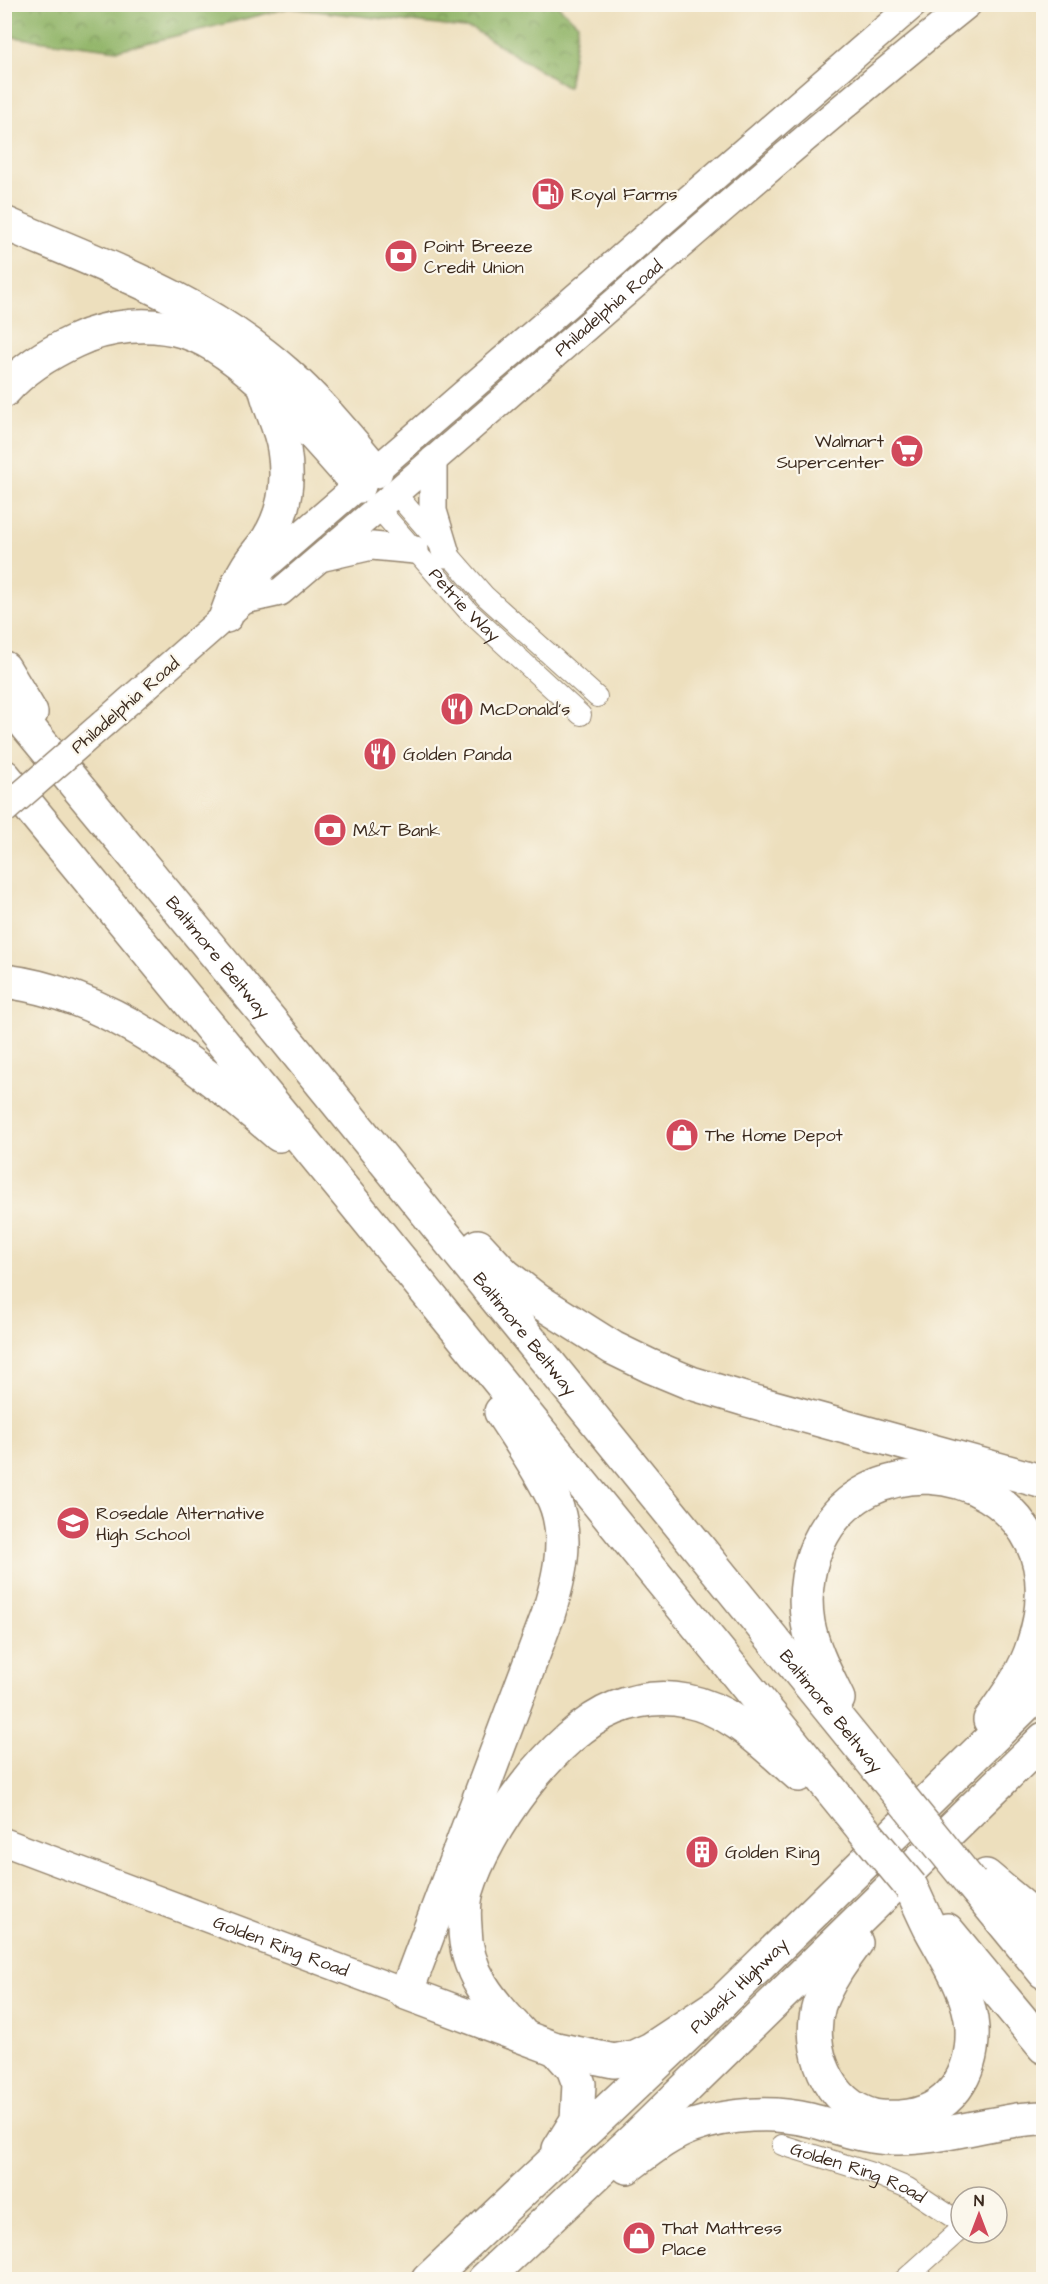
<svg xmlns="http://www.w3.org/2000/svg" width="1048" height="2284" font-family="'Architects Daughter',sans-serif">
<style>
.forest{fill:url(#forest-crowns);stroke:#677044;stroke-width:1.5}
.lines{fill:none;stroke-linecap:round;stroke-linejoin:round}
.street-casing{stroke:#94846e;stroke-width:22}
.secondary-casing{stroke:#94846e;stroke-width:30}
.highway-casing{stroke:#94846e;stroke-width:36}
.street{stroke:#fff;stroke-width:20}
.secondary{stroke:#fff;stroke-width:27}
.highway{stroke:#fff;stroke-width:33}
.rail{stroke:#3b2a1e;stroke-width:4.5}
.secondary-bridge-casing{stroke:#94846e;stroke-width:30;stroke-linecap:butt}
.highway-bridge-casing{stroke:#94846e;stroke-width:36;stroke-linecap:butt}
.secondary-bridge{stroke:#fff;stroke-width:27}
.highway-bridge{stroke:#fff;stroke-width:33}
.labels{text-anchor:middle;stroke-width:4.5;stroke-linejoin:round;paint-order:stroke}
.poi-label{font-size:18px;fill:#3b2a1e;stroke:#fbf7ec;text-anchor:start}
.street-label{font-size:18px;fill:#3b2a1e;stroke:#fbf7ec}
</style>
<defs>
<pattern id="forest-crowns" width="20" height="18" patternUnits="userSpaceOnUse" patternTransform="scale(1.5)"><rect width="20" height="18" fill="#93b66a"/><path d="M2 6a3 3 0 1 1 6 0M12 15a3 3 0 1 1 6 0" fill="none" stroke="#799457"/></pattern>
</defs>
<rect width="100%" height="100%" fill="#fbf7ec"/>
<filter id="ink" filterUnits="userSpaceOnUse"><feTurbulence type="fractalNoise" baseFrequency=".0167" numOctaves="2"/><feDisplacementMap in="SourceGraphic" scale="12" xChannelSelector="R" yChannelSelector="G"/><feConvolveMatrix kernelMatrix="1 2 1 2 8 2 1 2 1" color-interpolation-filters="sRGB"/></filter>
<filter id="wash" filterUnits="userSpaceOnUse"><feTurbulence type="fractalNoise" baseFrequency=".008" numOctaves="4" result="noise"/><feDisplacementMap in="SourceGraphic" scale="24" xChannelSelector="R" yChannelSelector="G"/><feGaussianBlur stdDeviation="1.35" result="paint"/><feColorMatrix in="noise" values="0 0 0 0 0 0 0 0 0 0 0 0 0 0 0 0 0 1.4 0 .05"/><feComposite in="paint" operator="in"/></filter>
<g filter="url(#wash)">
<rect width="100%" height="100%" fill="#eddfbd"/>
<!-- forest -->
<path class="forest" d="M5,4H556L578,24L568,88L473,29L289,8L118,50L5,36Z"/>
</g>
<g filter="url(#ink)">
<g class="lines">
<defs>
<g id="street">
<path d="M395,493L485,596L597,697"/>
<path id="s1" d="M378,508L468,611L581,715"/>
<path id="s2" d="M782,2145L872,2173L908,2188L961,2223"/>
<path d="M904,2280L961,2229"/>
</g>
<g id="secondary">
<path d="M433,460V511L446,554"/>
<path d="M324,557L372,546L415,550"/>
<path id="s3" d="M244,600L280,592C510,397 733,193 968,4"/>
<path d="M104,723L244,600L263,568L914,4"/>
<path id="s4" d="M4,1842L406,1993"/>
</g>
<g id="highway">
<path d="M4,223C103,265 205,301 286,373C319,402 347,437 376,471"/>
<path d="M4,391C23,369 49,353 75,341C108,325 150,321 186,332C245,351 318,439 359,486"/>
<path d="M226,616C232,601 237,583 246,569C252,558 261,549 268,539C285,512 289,480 284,449C281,429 271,411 266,391"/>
<path d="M4,668L31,713"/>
<path id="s5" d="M4,698L275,1026L879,1770"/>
<path d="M4,776L351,1199L862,1828"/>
<path d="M4,981C108,993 203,1069 279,1135"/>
<path d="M478,1246L505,1275L537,1300L613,1348L650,1366L691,1383L744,1399L1044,1482"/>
<path d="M501,1412C519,1440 540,1470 554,1500C570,1537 559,1579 548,1615L406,1993L556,2049L614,2061L634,2057L651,2049L722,2002"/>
<path d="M838,1699C826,1674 813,1650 808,1623C803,1594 808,1560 823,1534C868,1454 991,1460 1032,1543C1047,1574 1044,1613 1033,1645C1025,1672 1006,1697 990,1720"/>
<path d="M986,1876L1035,1917L1044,1922"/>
<path d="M971,1883L1044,1972"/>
<path d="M947,1930L1044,2047"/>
<path d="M856,1943C842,1962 827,1982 819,2005C806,2047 828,2105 874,2116C882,2118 892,2117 901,2117C950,2113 974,2074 972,2028C970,1993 946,1958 930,1928C923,1914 917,1900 911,1887"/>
<path d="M520,2032C491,2002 465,1972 465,1927C464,1916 464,1902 467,1891C485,1830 555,1732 615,1708C638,1699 663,1696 687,1701C733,1710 764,1745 799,1775"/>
<path d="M556,2049L573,2068L579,2084L577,2120L559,2149"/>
<path d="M627,2167C647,2152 669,2134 693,2126C729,2114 773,2111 810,2120C838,2127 865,2138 895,2138C945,2139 993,2119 1044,2118"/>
<path id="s6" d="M428,2280L722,2002L1044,1687"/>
<path d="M484,2280L635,2138L1044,1739"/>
</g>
</defs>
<!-- street casing -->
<use href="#street" class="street-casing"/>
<!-- secondary casing -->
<use href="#secondary" class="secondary-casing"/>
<!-- highway casing -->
<use href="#highway" class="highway-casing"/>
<!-- street -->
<use href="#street" class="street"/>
<!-- secondary -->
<use href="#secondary" class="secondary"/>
<!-- highway -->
<use href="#highway" class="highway"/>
<!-- rail -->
<path class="rail" d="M1041,2280L1044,2278"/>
<defs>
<path id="secondary-bridge" d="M4,810L104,723"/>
<g id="highway-bridge">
<path d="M879,1770L971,1883"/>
<path d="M862,1828L911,1887"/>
</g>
</defs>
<!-- secondary-bridge casing -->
<use href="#secondary-bridge" class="secondary-bridge-casing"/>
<!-- highway-bridge casing -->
<use href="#highway-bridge" class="highway-bridge-casing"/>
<!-- secondary-bridge -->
<use href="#secondary-bridge" class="secondary-bridge"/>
<!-- highway-bridge -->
<use href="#highway-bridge" class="highway-bridge"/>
</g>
</g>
<!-- icons -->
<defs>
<symbol id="fuel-disc" viewBox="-11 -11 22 22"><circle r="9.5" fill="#d1495b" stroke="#fbf7ec"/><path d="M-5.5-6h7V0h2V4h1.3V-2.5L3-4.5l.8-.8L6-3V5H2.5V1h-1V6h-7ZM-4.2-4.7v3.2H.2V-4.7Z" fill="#fff"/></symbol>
<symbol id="bank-disc" viewBox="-11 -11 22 22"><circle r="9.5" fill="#d1495b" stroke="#fbf7ec"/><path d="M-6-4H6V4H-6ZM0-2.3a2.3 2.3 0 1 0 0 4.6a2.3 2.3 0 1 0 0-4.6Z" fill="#fff"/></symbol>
<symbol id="supermarket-disc" viewBox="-11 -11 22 22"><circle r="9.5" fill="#d1495b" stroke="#fbf7ec"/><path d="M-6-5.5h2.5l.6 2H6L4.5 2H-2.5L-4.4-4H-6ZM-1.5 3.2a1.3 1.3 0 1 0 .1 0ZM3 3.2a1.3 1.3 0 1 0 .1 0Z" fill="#fff"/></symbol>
<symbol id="restaurant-disc" viewBox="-11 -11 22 22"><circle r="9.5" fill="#d1495b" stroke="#fbf7ec"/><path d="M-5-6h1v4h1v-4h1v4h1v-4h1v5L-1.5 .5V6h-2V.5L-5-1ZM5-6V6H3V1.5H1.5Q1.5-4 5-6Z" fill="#fff"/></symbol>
<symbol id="shop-disc" viewBox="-11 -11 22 22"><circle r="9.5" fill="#d1495b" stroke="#fbf7ec"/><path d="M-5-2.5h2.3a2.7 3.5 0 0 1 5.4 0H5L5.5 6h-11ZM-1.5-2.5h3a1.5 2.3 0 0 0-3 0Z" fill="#fff"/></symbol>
<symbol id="school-disc" viewBox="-11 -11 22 22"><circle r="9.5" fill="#d1495b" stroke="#fbf7ec"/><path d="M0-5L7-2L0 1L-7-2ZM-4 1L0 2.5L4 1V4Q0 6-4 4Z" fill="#fff"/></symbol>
<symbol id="building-disc" viewBox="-11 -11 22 22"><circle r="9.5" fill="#d1495b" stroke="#fbf7ec"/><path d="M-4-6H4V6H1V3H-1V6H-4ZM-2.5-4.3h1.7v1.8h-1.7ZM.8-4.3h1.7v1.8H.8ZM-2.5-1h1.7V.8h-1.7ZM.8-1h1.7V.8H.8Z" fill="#fff"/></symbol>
</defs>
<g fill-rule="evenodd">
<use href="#fuel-disc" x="529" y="175" width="38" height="38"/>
<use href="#bank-disc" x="382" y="237" width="38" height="38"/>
<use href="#supermarket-disc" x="888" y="432" width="38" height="38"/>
<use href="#restaurant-disc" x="438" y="690" width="38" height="38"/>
<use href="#restaurant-disc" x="361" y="735" width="38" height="38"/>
<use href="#bank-disc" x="311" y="811" width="38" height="38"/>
<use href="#shop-disc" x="663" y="1116" width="38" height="38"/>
<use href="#school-disc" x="54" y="1504" width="38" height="38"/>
<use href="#building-disc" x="683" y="1833" width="38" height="38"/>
<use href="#shop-disc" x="620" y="2219" width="38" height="38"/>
</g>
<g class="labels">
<!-- poi labels -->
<g class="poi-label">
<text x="571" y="200">Royal Farms</text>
<text x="424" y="252">Point Breeze<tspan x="424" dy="21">Credit Union</tspan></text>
<text x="884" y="447" text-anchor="end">Walmart<tspan x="884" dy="21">Supercenter</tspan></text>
<text x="480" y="715">McDonald's</text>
<text x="403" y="760">Golden Panda</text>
<text x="353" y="836">M&amp;T Bank</text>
<text x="705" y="1141">The Home Depot</text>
<text x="96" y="1519">Rosedale Alternative<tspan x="96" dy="21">High School</tspan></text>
<text x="725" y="1858">Golden Ring</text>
<text x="662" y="2234">That Mattress<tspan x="662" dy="21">Place</tspan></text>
</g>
<!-- street labels -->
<g class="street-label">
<text dy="6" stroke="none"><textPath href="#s3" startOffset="471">Philadelphia Road</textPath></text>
<text dy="6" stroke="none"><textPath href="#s1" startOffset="130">Petrie Way</textPath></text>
<text transform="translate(125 705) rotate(-41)" y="6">Philadelphia Road</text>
<text dy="6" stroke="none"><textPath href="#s5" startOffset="336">Baltimore Beltway</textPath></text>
<text dy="6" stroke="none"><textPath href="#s5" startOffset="822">Baltimore Beltway</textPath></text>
<text dy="6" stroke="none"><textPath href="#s5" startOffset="1308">Baltimore Beltway</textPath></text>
<text dy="6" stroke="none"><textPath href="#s4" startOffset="296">Golden Ring Road</textPath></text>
<text dy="6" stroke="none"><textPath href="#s6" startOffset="428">Pulaski Highway</textPath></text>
<text dy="6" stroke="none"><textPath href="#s2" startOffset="81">Golden Ring Road</textPath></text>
</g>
</g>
<!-- margin -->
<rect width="1048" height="2284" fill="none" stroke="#fbf7ec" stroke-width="24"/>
<!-- north arrow -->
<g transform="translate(979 2215)"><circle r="28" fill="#fbf7ec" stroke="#aea59a" stroke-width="1.5"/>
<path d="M0-4.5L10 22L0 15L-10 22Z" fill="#d1495b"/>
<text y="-9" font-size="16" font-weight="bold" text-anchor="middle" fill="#3b2a1e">N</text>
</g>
</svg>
